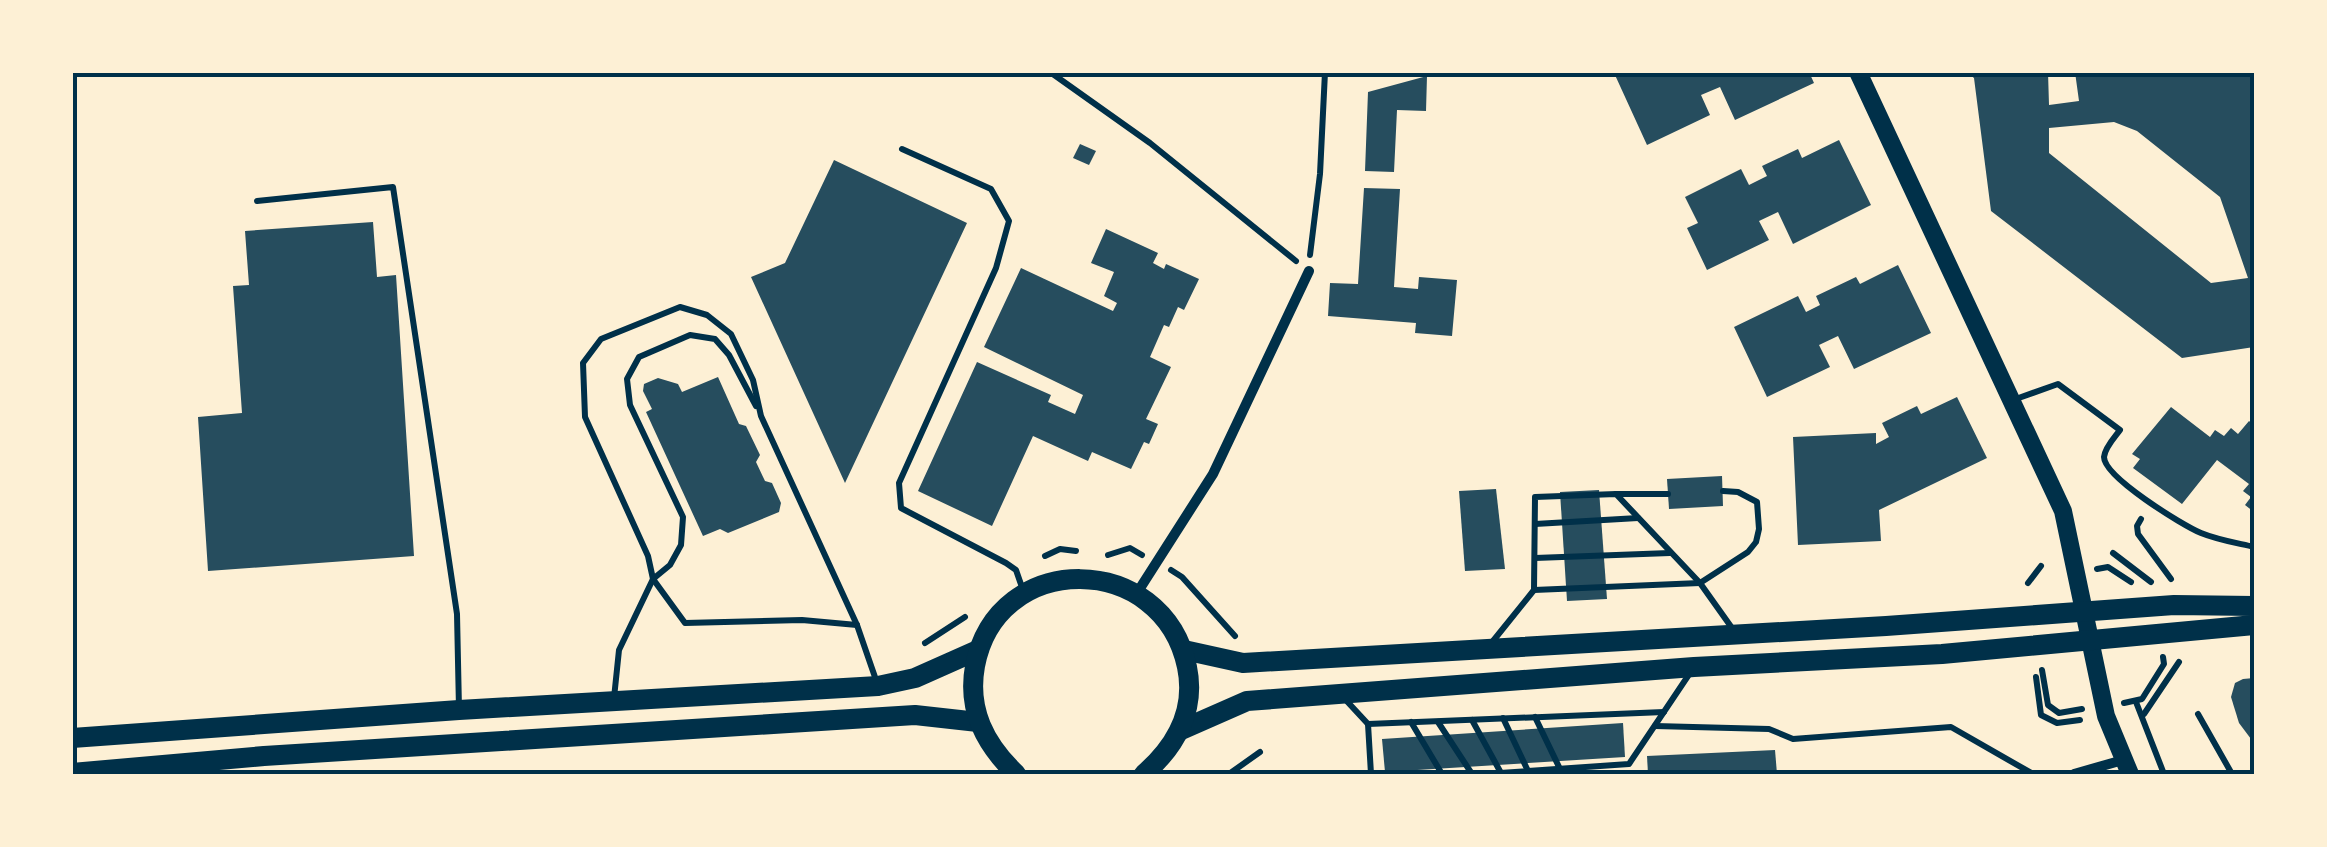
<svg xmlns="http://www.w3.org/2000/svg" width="2327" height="847" font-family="'Fira Sans Condensed',sans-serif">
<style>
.building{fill:#264d5e;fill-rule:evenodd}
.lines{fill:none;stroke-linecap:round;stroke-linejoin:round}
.path{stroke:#003049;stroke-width:6}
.service{stroke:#003049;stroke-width:6}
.minor{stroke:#003049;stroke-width:10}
.tertiary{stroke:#003049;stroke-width:18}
.primary{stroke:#003049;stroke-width:20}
.neatline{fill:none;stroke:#003049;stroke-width:4}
</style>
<rect width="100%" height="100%" fill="#fdf0d5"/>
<!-- building -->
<g class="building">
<path d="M1620,72H1809L1814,83L1735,120L1720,87L1701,95L1710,115L1647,145L1615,75Z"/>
<path d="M1967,72H2048L2049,105L2079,101L2075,72H2254V347L2182,358L1991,211L1974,78ZM2114,122L2137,131L2220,197L2248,278L2211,283L2049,153V128Z"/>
<path d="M1427,76L1426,111L1397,110L1394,172L1365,171L1368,92Z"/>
<path d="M1839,140L1871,205L1793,244L1778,212L1759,221L1769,240L1707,270L1687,228L1698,223L1685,197L1741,169L1749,185L1767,176L1762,166L1798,149L1802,158Z"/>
<path d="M1080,144L1096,151L1089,165L1073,158Z"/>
<path d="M834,160L967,223L845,483L751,277L785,263Z"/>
<path d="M1364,188L1400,189L1394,287L1418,289L1419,277L1457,280L1452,336L1415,333L1416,323L1328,316L1330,283L1358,284Z"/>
<path d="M373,222L377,277L396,275L414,556L208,571L198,417L242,413L233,286L249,285L245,231Z"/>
<path d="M1106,229L1158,253L1153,263L1164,269L1166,264L1199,279L1184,310L1178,307L1169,327L1164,325L1150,357L1171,367L1146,419L1158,424L1149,444L1144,442L1131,469L1092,452L1088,461L1033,436L992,526L918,491L977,362L1051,395L1048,402L1075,414L1083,395L984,347L1021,268L1113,311L1117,303L1104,296L1114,272L1091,263Z"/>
<path d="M1898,265L1931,333L1854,369L1838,336L1819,345L1830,367L1767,397L1734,327L1798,296L1806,312L1820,305L1816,296L1856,277L1860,284Z"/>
<path d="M718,377L739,424L746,426L760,455L756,462L765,481L772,483L781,503L779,512L728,533L720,529L703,536L646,412L652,409L643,391L644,384L658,378L678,384L682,392Z"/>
<path d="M1957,397L1987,458L1879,510L1881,541L1798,545L1793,437L1876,433V444L1889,437L1882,423L1917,406L1921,414Z"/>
<path d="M2171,407L2210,437L2215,430L2224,436L2231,428L2238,434L2249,421L2254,425V512L2245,505L2251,497L2243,491L2249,484L2217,460L2182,504L2133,468L2140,459L2132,454Z"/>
<path d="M1722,476L1723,506L1669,509L1667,479Z"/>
<path d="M1496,489L1505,569L1465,571L1459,491Z"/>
<path d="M1599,490L1607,599L1567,601L1560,492Z"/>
<path d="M2254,678V743L2239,723L2231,697L2235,683L2243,679Z"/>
<path d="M1623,723L1625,757L1385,772L1382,739Z"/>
<path d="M1775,750L1777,774H1648L1647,756Z"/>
</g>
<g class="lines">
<!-- path -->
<g class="path">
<path d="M1050,72L1150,143L1296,261"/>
<path d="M1310,255L1320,174L1325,72"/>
<path d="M2141,519L2137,526L2138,534L2171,579"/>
<path d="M2113,553L2151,582"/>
<path d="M1108,555L1130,548L1142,555"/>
<path d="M1045,556L1060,549L1076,551"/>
<path d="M2097,569L2108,567L2131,582"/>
<path d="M1171,570L1182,577L1235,636"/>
<path d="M2028,583L2041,566"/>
<path d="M925,643L965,617"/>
<path d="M2042,670L2048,705L2059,713L2082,709"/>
<path d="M2036,677L2041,715L2057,723L2080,720"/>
<path d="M2136,702L2164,774"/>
<path d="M2124,703L2142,699L2164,664L2163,657"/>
<path d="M2144,714L2179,662"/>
<path d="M1229,774L1260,752"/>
</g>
<!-- service -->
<g class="service">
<path d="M902,149L991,189L1009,221L996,268L899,483L901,508L1006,563L1016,570L1024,593"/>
<path d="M257,201L393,187L457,614L459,709"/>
<path d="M2013,400L2058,384L2120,430C2115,437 2105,447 2104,457C2104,477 2182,525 2201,533C2218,540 2237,543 2254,547"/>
<path d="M756,406L729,355L715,339L690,335L639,357L627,379L630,405L683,517L681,545L670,565L653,579L685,623L802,620L857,625"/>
<path d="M1616,494H1668"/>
<path d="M1535,524L1638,518"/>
<path d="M1535,558L1670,553"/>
<path d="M1534,590L1700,583L1748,552L1756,542L1759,529L1757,502L1738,492L1723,491"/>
<path d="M1493,641L1534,590L1535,497L1616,494L1700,583L1732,628"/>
<path d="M1343,697L1368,724L1664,712"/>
<path d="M614,698L619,650L653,579L648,556L585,417L583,363L601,339L680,307L707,315L731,334L753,380L761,416L857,625L876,680"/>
<path d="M2198,714L2232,774"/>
<path d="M1535,717L1560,769"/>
<path d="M1503,718L1528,771"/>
<path d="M1472,720L1501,773"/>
<path d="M1411,722L1442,774"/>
<path d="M1438,722L1472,774"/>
<path d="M1368,724L1371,774"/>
<path d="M1655,726L1769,729L1793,739L1951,727L2033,774"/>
<path d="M1485,774L1629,764L1690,673"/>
</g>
<!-- minor -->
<g class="minor">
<path d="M1137,593L1213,474L1309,271"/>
<path d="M2074,774L2123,760"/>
</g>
<!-- tertiary -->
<path class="tertiary" d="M1858,72L2063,511L2106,716L2130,774"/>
<!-- primary -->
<g class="primary">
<path d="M1184,650L1243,663L1886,626L2174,605L2254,606"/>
<path d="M1181,730L1247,701L1694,667L1942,654L2254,625"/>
<path d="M72,738L459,710L878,686L915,678L978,650"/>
<path d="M72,773L264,756L915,715L978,722"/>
<path d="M1016,774C985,744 967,710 975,666C997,549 1163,551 1187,667C1196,710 1176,746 1144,774"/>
</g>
</g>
<!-- border -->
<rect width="2327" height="847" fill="none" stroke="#fdf0d5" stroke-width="150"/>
<rect x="75" y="75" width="2177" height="697" class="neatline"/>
</svg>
